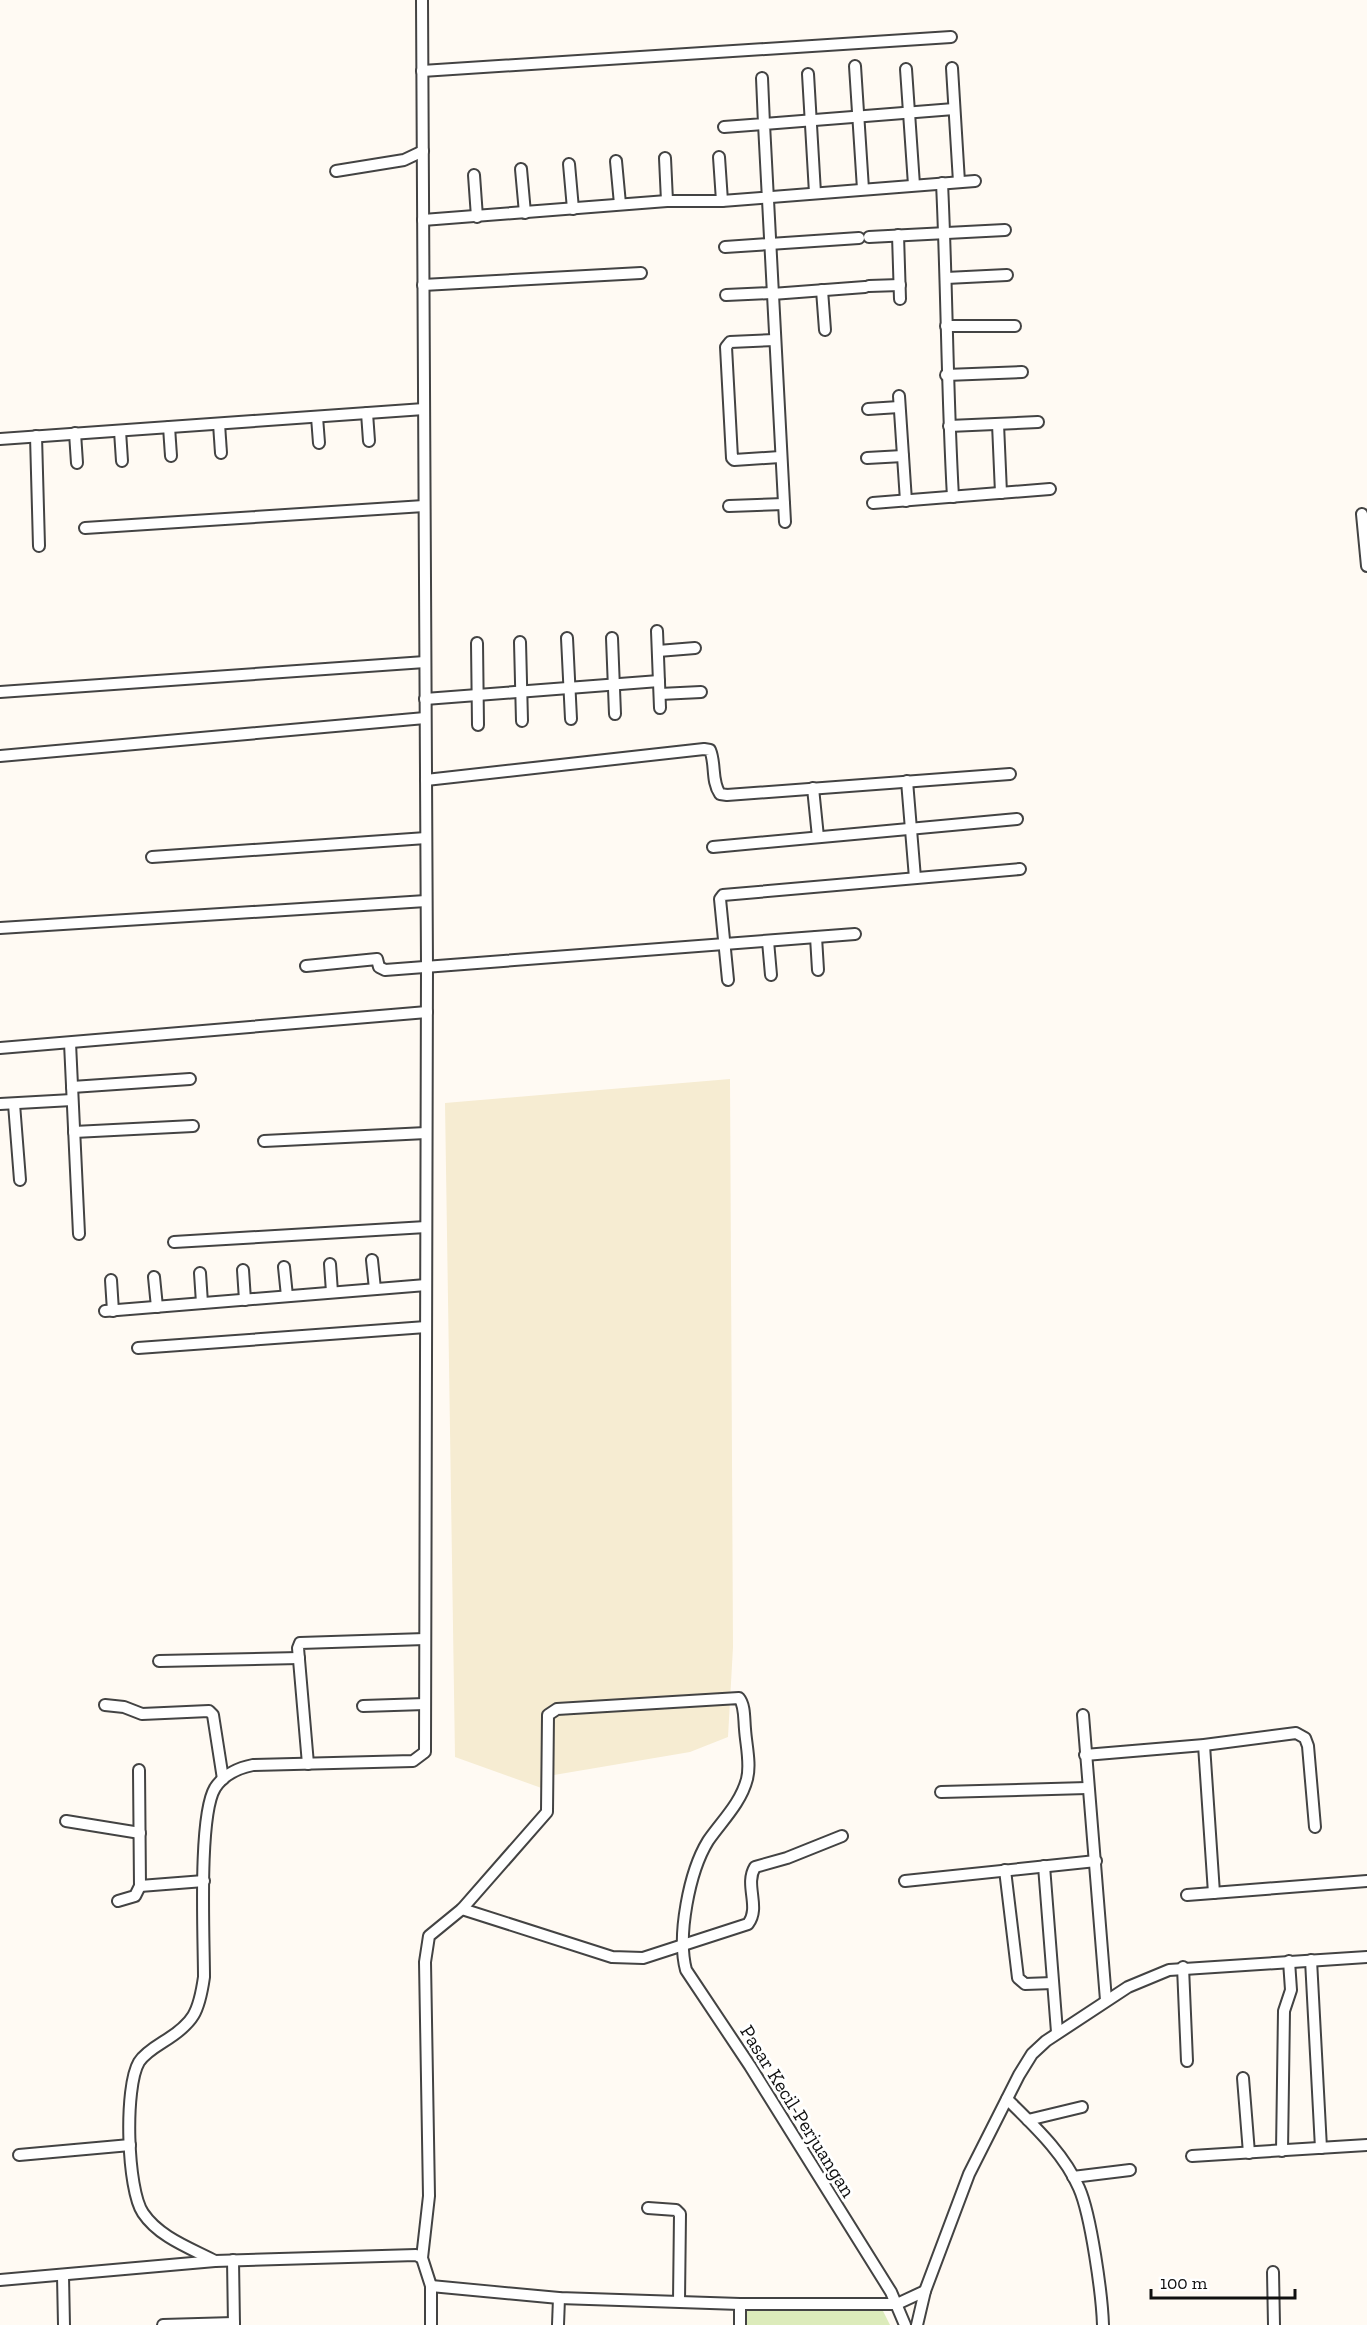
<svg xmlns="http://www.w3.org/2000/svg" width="1367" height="2325" font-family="'Zilla Slab',serif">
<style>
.farmland{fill:#f6ecd2}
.green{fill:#dcebbb}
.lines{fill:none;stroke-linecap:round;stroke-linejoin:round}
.minor-casing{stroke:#434343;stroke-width:14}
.minor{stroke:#fff;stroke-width:10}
.labels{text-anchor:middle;stroke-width:6;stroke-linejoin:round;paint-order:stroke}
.street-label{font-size:20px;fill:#101010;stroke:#fff}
</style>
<rect width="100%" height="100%" fill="#fffaf3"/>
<!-- farmland -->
<path class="farmland" d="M730,1079L733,1647L728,1737L690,1752L554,1775L547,1790L455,1757L445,1103Z"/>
<!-- green -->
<path class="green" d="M882,2309L890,2325H747V2310Z"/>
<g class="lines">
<defs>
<g id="minor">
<path d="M855,66L863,189"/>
<path d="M952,68L959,182"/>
<path d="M906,69L914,185"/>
<path d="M422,71L951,37"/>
<path d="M808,74L815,193"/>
<path d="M724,127L764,124L762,78"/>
<path d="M719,157L722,201"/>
<path d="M665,158L667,201"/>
<path d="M616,161L620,204"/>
<path d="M569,164L573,209"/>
<path d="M521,169L525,213"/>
<path d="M336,171L404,160L423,151"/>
<path d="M474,175L477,217"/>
<path d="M942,183C947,288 947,392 953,497"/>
<path d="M423,220L667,201H722L975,181"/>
<path d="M898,235L900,299"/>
<path d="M869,237L1005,230"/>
<path d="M725,247L859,238"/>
<path d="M946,278L1007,275"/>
<path d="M423,285L641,273"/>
<path d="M869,286L900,285"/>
<path d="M822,290L825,330"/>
<path d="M772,294L865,287"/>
<path d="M726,295L771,293"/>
<path d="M946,326H1015"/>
<path d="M775,340L730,342L726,347L732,458L734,460L780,457"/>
<path d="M946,375L1022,372"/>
<path d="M899,396L906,501"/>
<path d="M868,409L899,407"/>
<path d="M367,413L369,441"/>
<path d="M317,417L319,443"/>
<path d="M219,424L221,453"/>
<path d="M998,424L1001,493"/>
<path d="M949,426L1038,422"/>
<path d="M169,427L171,456"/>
<path d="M120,431L122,461"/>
<path d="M75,433L77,463"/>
<path d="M36,436L39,546"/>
<path d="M0,439L424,409"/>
<path d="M867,458L903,456"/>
<path d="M873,503L1050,489"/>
<path d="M729,506L784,504"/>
<path d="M1362,514L1367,566"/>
<path d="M785,522L764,124L954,109"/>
<path d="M85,528L424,506"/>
<path d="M657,631L660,708"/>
<path d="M567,638L571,719"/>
<path d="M612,638L615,714"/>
<path d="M520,642L522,721"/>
<path d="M477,643L478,725"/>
<path d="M658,651L695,648"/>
<path d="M0,692L425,662"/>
<path d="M660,694L701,692"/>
<path d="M425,699L659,681"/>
<path d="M0,756L425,718"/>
<path d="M426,780L704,749L710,750C716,764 711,781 720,794L727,795L1010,774"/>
<path d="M907,781L915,878"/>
<path d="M813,788L818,837"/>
<path d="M713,847L1017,819"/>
<path d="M152,857L426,838"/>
<path d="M0,928L426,901"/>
<path d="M816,937L818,970"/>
<path d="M768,941L771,975"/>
<path d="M306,966L377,959L379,967L385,970L855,934"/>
<path d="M728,980L720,899L723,895L1020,869"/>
<path d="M70,1043L79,1234"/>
<path d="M0,1048L427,1012"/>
<path d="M72,1087L190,1079"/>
<path d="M0,1104L72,1100"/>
<path d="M14,1104L20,1180"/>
<path d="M74,1132L193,1126"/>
<path d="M264,1141L426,1133"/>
<path d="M174,1242L426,1227"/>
<path d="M372,1260L375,1289"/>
<path d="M330,1264L332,1292"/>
<path d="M284,1267L287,1296"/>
<path d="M243,1270L245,1300"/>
<path d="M200,1273L202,1303"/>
<path d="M154,1277L157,1307"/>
<path d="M111,1280L113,1311"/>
<path d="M105,1311L426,1285"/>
<path d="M138,1348L426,1327"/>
<path d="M159,1661L299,1658"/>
<path d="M105,1705L124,1707L142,1714L209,1711L213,1715L223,1779"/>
<path d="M363,1706L425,1704"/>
<path d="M1083,1715L1106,2000"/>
<path d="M1204,1745L1214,1893"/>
<path d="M1085,1755L1204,1745L1296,1733L1305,1738L1308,1746L1315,1827"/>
<path d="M308,1764L298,1648L300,1643L425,1639"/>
<path d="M941,1792L1087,1788"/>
<path d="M66,1821L140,1833"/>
<path d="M1044,1866L1057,2032"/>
<path d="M1005,1870L1018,1978L1025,1984L1053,1983"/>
<path d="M905,1881L1096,1861"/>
<path d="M140,1886L204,1881"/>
<path d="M1187,1895L1367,1881"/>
<path d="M118,1901L135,1896L140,1886L139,1770"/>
<path d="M462,1909L612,1957L643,1958L748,1924C761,1907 744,1885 755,1867L787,1858L842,1836"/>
<path d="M1311,1960L1321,2148"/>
<path d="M1183,1967L1187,2061"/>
<path d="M1243,2078L1249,2153"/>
<path d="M1007,2099C1033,2125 1064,2153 1079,2188C1091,2215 1102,2295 1103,2325"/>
<path d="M1028,2120L1082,2107"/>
<path d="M1282,2151L1284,2011L1291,1990L1289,1961"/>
<path d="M19,2155L130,2145"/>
<path d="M1192,2156L1367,2145"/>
<path d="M1073,2177L1130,2170"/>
<path d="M648,2208L676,2210L680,2214L679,2301"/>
<path d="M233,2260L234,2325"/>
<path d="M215,2261C190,2248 159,2237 143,2213C127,2190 124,2087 139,2062C144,2054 155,2047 163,2042C194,2023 199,2012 204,1977C204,1939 198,1816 215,1788C224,1774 238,1768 253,1765L413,1761L425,1752L427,967L422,0"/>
<path d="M1273,2272L1274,2325"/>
<path d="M63,2276L64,2325"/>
<path d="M0,2280L215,2261L416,2255L422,2258"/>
<path d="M431,2286L559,2298L740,2304H897L925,2291"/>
<path d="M163,2325L234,2323"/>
<path d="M431,2325V2286L422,2258L429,2196L425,1962L429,1936L462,1909L547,1812L548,1715L557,1709L739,1698C745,1705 744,1719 745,1729C746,1745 751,1764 747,1779C741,1803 721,1822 708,1841C689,1872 677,1936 686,1970L750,2066L891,2292L905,2325"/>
<path d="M558,2325L559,2298"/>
<path d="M740,2325V2304"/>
<path d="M917,2325L925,2291L969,2174L1019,2075L1032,2054L1046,2041L1128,1987L1169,1970L1367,1957"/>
</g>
</defs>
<!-- minor casing -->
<use href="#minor" class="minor-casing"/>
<!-- minor -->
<use href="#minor" class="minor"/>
</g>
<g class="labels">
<!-- street labels -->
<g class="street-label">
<text transform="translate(798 2111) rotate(58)" y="7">Pasar Kecil-Perjuangan</text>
</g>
</g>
<!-- scale -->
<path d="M1151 2289v9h144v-9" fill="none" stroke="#101010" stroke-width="3"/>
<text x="1160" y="2289" font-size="18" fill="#101010" stroke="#ffffff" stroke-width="4.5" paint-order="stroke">100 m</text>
</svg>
